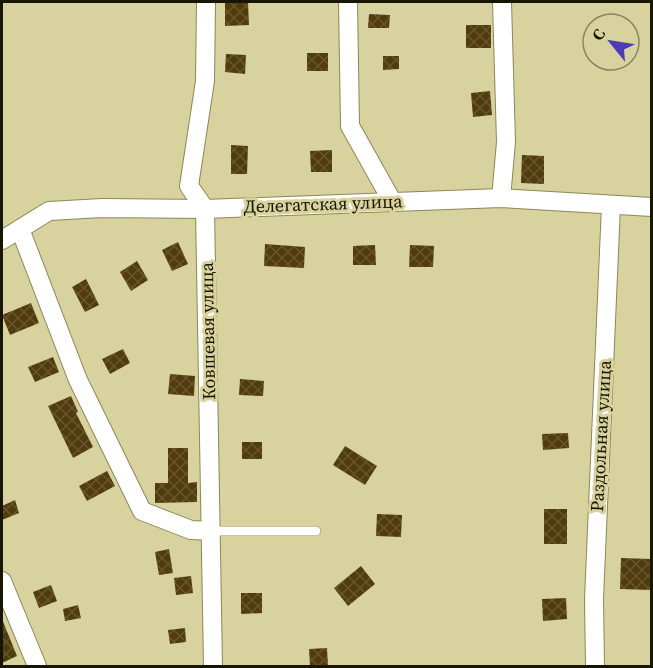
<svg xmlns="http://www.w3.org/2000/svg" width="653" height="668" font-family="'Source Serif 4',serif">
<style>
.building{fill:url(#building-cross-hatch)}
.lines{fill:none;stroke-linecap:round;stroke-linejoin:round}
.lane-casing{stroke:#8d8757;stroke-width:10}
.street-casing{stroke:#8d8757;stroke-width:20}
.lane{stroke:#fff;stroke-width:9}
.street{stroke:#fff;stroke-width:18}
.labels{text-anchor:middle;stroke-width:6;stroke-linejoin:round;paint-order:stroke}
.street-label{font-size:18px;fill:#171503;stroke:#d8d29f}
</style>
<defs>
<pattern id="building-cross-hatch" width="8" height="8" patternUnits="userSpaceOnUse" patternTransform="scale(1.5)"><rect width="8" height="8" fill="#513c0d"/><path d="M0 0l8 8M0 8l8-8" fill="none" stroke="#66552e"/></pattern>
</defs>
<rect width="100%" height="100%" fill="#d8d29f"/>
<!-- building -->
<g class="building">
<path d="M248,2L249,25L225,26V3Z"/>
<path d="M369,14L390,15L389,28H368Z"/>
<rect x="466" y="25" width="25" height="23"/>
<rect x="307" y="53" width="21" height="18"/>
<path d="M226,54L246,55L245,74L225,72Z"/>
<path d="M383,56H399V69L383,70Z"/>
<path d="M490,91L492,115L473,117L471,93Z"/>
<path d="M231,145L248,146L247,174H231Z"/>
<path d="M332,150V172H311L310,151Z"/>
<path d="M522,155L544,156V184L521,183Z"/>
<path d="M178,242L188,264L172,271L162,250Z"/>
<path d="M265,244L305,247L304,268L264,266Z"/>
<path d="M375,245L376,265H353V246Z"/>
<path d="M410,245L434,246L433,267H409Z"/>
<path d="M137,261L148,280L131,291L120,272Z"/>
<path d="M86,279L99,305L85,312L72,287Z"/>
<path d="M31,303L39,323L10,335L2,315Z"/>
<path d="M123,349L130,363L110,374L102,359Z"/>
<path d="M53,357L59,372L35,382L28,367Z"/>
<path d="M170,374L195,376L194,396L168,394Z"/>
<path d="M240,379L264,381L263,396L239,395Z"/>
<path d="M71,396L78,412L76,413L93,447L73,458L48,406Z"/>
<path d="M568,433L569,448L543,450L542,434Z"/>
<rect x="242" y="442" width="20" height="17"/>
<path d="M345,446L377,466L365,485L333,465Z"/>
<path d="M168,448H188V483L197,482V502L155,503V483H168Z"/>
<path d="M107,471L115,486L87,501L79,486Z"/>
<path d="M15,500L19,513L2,520V506Z"/>
<rect x="544" y="509" width="23" height="35"/>
<path d="M377,514L402,515L401,537L376,536Z"/>
<path d="M169,549L173,573L159,575L155,552Z"/>
<path d="M621,558L651,559V590L620,589Z"/>
<path d="M361,566L375,584L348,606L334,588Z"/>
<path d="M191,576L193,593L176,595L174,578Z"/>
<path d="M51,585L57,601L39,608L33,592Z"/>
<path d="M241,593H262V613L241,614Z"/>
<path d="M566,598L567,619L543,621L542,599Z"/>
<path d="M78,605L81,618L65,621L63,609Z"/>
<path d="M2,619L17,656L2,663Z"/>
<path d="M185,628L186,642L170,644L168,630Z"/>
<path d="M327,648L328,666H310L309,649Z"/>
</g>
<g class="lines">
<defs>
<path id="lane" d="M212,531H316"/>
<g id="street">
<path d="M206,2L205,81L189,186L205,209L213,666"/>
<path d="M348,2L350,126L392,201"/>
<path d="M501,198L506,142L502,2"/>
<path d="M20,229L78,380L142,511L191,530L212,531"/>
<path d="M2,240L49,211L102,208L205,209L501,198L652,207"/>
<path d="M2,581L37,666"/>
<path d="M595,666L594,599L611,205"/>
</g>
</defs>
<!-- lane casing -->
<use href="#lane" class="lane-casing"/>
<!-- street casing -->
<use href="#street" class="street-casing"/>
<!-- lane -->
<use href="#lane" class="lane"/>
<!-- street -->
<use href="#street" class="street"/>
</g>
<g class="labels">
<!-- street labels -->
<g class="street-label">
<text transform="translate(323 204) rotate(-2)" y="6">Делегатская улица</text>
<text transform="translate(208 331) rotate(-91)" y="6">Ковшевая улица</text>
<text transform="translate(601 436) rotate(-87)" y="6">Раздольная улица</text>
</g>
</g>
<!-- border -->
<rect width="653" height="668" fill="none" stroke="#171503" stroke-width="6"/>
<!-- north arrow -->
<g transform="translate(611 42) rotate(300)"><circle r="28" fill="#d8d29f" stroke="#8b8661" stroke-width="1.5"/>
<path d="M0-4.5L10 22L0 15L-10 22Z" fill="#4c3db4"/>
<text y="-9" font-size="16" font-weight="bold" text-anchor="middle" fill="#171503">С</text>
</g>
</svg>
